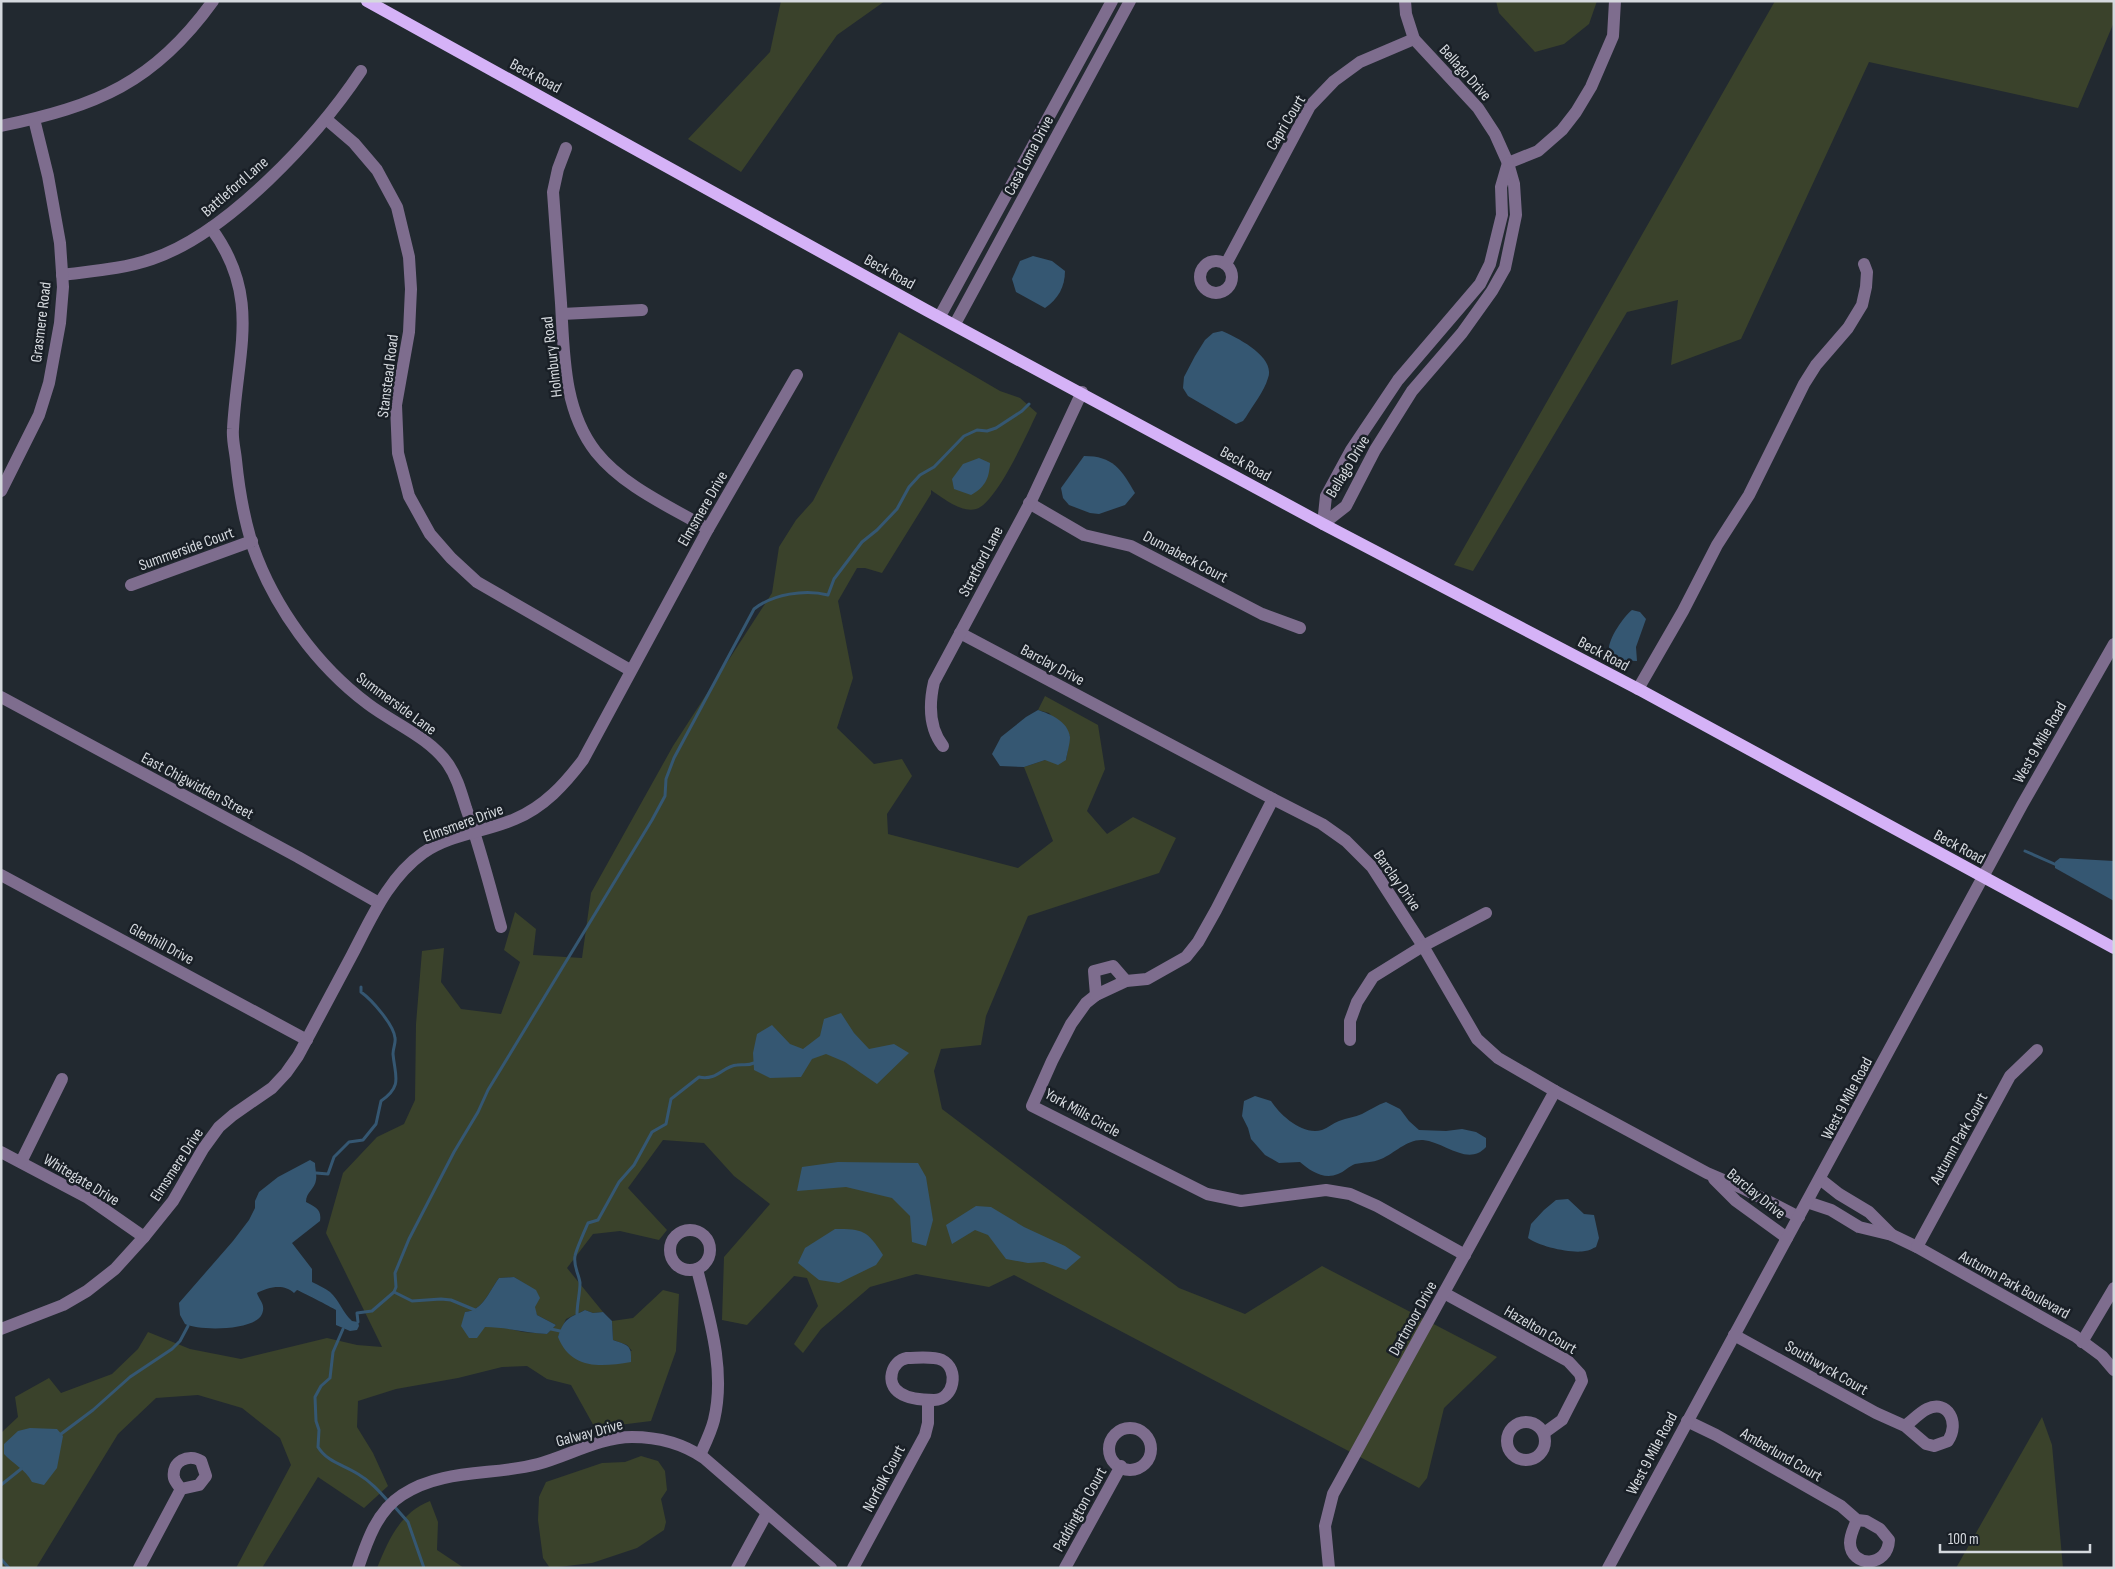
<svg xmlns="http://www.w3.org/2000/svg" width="2115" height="1569" font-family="'Sofia Sans Condensed',sans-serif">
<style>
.green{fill:#3a422b;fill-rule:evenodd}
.water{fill:#355772}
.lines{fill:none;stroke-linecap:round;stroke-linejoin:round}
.stream{stroke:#355772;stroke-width:3}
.minor{stroke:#7e6d8e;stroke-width:12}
.major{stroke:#d5b2f7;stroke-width:12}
.labels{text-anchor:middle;stroke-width:5;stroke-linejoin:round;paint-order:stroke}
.street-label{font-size:16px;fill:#d5d9de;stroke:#191f26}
</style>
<rect width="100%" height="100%" fill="#222930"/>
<!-- green -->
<g class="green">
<path d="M781,1H885L837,35L741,172L688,139L770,52Z"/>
<path d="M1496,1H1597L1589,24L1564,44L1535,52L1499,13Z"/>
<path d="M1775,1H2114V22L2078,108L1869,62L1741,339L1671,365L1678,300L1627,312L1473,571L1454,565Z"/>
<path d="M899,332L1000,391L1020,398L1037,413C1028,432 996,504 976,509C961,513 943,498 931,490V494L882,573L865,568H857L838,601L853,678L837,728L874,764L902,759L912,776L887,814L888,834L1018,868L1053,841L1024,767L1045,760H1066L1070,736L1049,713L1038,710L1045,696L1098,725L1105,769L1087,811L1107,834L1133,817L1176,838L1159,873L1028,916L986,1016L981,1045L941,1049L934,1071L942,1109L1179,1288L1245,1314L1322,1266L1497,1357L1444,1408L1427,1478L1419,1488L1014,1275L989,1287L916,1274L870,1287L821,1329L803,1353L794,1344L818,1306L807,1278L794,1276L747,1325L722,1320L724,1257L770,1204L734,1176L704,1143L663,1140L628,1188L667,1230L659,1240L620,1231L593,1234L567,1268L603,1312L593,1313L585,1310L566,1319L558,1337L632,1351L627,1345L613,1340L612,1321L633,1318L663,1290L679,1294L676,1351L651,1421L595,1428L571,1385L547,1379L527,1366L502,1367L458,1378L396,1389L358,1401L357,1427L373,1453L388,1486L364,1508L318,1477L262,1568H236L291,1465L280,1438L242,1408L198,1395L156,1398L118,1434L36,1568H1V1433L18,1417L15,1397L49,1378L61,1393L112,1374L138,1349L148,1332L190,1349L241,1359L327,1338L357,1345L382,1347L326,1233L343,1173L377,1137L404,1124L415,1100L416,1024L422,951L444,948L441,982L461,1009L501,1014L520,962L504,950L515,912L536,929L533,955L582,958L591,893L673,746L772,593L779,547L796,520L813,501ZM514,1277L525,1284L537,1315L556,1325L547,1334L523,1332L502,1327H485L465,1312C483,1311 489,1291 499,1278Z"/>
<path d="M2042,1417L2052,1445L2063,1568H1956Z"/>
<path d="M641,1456L658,1461L665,1471L667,1490L661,1499L666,1522L664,1530L637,1548L592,1563L550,1568L543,1558L538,1520L539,1497L546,1482L602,1463L625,1462Z"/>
<path d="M430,1501L438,1522L437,1550L464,1568H377C389,1539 400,1513 430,1501Z"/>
</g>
<!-- water -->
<g class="water">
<path d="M1033,256L1052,261L1065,271C1065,287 1058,299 1045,308L1016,292L1012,279L1020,261Z"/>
<path d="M1222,331C1238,338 1276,357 1268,378C1264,392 1253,405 1246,417L1243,421L1236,424L1188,396L1183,388L1184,377L1195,356L1205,340L1213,333Z"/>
<path d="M1084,456C1113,456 1121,469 1135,493L1125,505L1099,514L1090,513L1069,505L1063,498L1061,488Z"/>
<path d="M979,458L990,463C989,479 985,487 971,495L954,489L952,479L963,464Z"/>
<path d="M1632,610L1640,612L1646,619L1636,647L1637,661L1614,660C1611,656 1609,654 1609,650C1608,639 1624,616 1632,610Z"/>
<path d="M1038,710C1050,714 1068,721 1070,737C1070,744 1067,753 1066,760L1058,765L1045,760L1024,767L1000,766L992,754L1001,737L1026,717Z"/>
<path d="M2060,858L2114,861V901L2055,868V862Z"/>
<path d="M841,1013L854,1033L869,1049L894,1044L909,1053L877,1084L845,1062L826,1054L812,1059L801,1077L770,1078L754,1070L753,1053L757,1034L772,1025L790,1044L803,1049L820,1036L824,1019Z"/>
<path d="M1255,1096L1271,1101C1280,1115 1303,1136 1322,1130C1328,1128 1333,1123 1339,1121C1347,1118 1355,1117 1362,1114C1370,1110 1377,1105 1386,1102L1400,1109L1409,1121L1419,1130L1446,1131L1462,1129L1476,1132L1486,1138V1147C1468,1167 1445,1142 1423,1140C1407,1139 1395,1153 1381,1159C1372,1163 1364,1162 1355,1164C1349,1166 1344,1172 1338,1174C1324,1180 1310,1171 1300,1162L1279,1163L1265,1155L1251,1139L1248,1128L1242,1116L1244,1101Z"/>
<path d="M310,1160L315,1163C315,1168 317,1175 316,1180C315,1189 306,1192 306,1202C315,1207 322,1209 320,1221L292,1243L312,1269V1282C318,1285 325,1288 330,1292C339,1300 343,1313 352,1321L358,1322L359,1326L357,1330L350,1331L336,1325V1310C331,1307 300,1291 297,1290L294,1293C284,1283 268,1287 257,1293C259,1300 266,1304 262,1314C255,1331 199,1331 185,1324L180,1315L179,1303L233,1241L249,1220L255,1208V1201L259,1192L278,1177Z"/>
<path d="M838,1162L918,1163L926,1177L933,1220L926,1246L912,1242L910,1216L892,1198L846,1187L797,1191L802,1167Z"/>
<path d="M1568,1199L1584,1214L1594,1215L1599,1238L1596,1247C1593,1248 1589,1251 1585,1251C1572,1254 1538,1246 1528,1238L1531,1224L1544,1210L1556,1200Z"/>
<path d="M976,1206L991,1207L1024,1227L1065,1246L1081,1257L1066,1270L1044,1262L1028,1263L1006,1259L988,1235L975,1230L952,1244L946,1225Z"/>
<path d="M835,1229C863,1229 867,1230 883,1255L876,1265L839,1283L819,1280L798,1263L805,1248Z"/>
<path d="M514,1277L536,1290L540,1298L535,1307L537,1315L556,1325L547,1334C526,1333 506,1327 485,1327L477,1338H469L461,1326L465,1312C483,1311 489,1291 499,1278Z"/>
<path d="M585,1310L593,1313L603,1312L612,1321L613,1340C628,1345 632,1345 631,1362C601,1367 571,1370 558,1337C564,1318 569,1318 585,1310Z"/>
<path d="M30,1428L57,1429L63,1436L57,1468L44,1485L32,1482C25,1469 13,1464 4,1454V1444L18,1431Z"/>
</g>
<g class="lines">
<!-- stream -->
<g class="stream">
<path d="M2025,851L2059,866"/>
<path d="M316,1173L328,1174L334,1157L349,1142L363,1140L376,1124L381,1101C403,1086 395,1076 393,1054C393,1048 396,1043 395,1038C394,1025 372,1000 361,992V987"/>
<path d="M394,1292L412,1301L441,1299L451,1300L475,1310"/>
<path d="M577,1314C577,1304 580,1293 580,1283C579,1274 573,1266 575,1256C576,1250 585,1230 588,1223L598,1220L619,1182L634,1165L652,1132L666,1124L671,1099L699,1077C717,1081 723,1066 737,1065C744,1064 747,1066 754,1063"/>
<path d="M358,1322L357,1313L372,1311L394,1292L396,1287L395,1273L409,1239L454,1152L478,1112L488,1090L652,820L665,796L666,779L674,758L754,609C773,594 805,589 828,595L834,579L862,542L877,530L897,509L909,487L920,475L934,467L964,436L977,430L987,431L996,428L1022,411L1029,404"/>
<path d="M343,1329L333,1352L330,1378L321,1386L315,1397L316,1421L319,1430L318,1447C327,1462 344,1465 358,1474C370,1481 379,1491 388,1501"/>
<path d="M551,1329L560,1331"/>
<path d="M61,1434L93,1410L130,1377L172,1349L180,1341L188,1326"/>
<path d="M1,1485L21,1469"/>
<path d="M393,1505L408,1522L424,1568"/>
<path d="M1,1559L9,1568"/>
</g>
<!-- minor -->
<g class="minor">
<path d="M326,119L354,143L377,170L397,207L409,257L411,289L409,332L396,405L398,453L409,496L430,534L451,558L477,582L630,670"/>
<path d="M1,126C97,106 154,83 213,1"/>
<path d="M566,148L558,169L553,192C556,229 558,266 561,303C564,353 563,410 596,452C624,487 671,507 708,529"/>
<path d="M1508,163L1538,151L1562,130L1576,112L1591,87L1613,36L1615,1"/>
<path d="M211,228C262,297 237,352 233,429C232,439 235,450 236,460C239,490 244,519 253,547C274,607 317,666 368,704C393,723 429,737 448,764C457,777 461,792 466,808C480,847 490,887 501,927"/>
<circle cx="1216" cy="277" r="16"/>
<path d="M1226,264L1310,106L1334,81L1360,62L1414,39"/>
<path d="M62,275C92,271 123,269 152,259C227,234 317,137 361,71"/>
<path d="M562,314L642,310"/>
<path d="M940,316L1112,1"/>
<path d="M955,324L1130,1"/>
<path d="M1,491L39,415L49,383L60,323L63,287L60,243L48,176L34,119"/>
<path d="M1029,503L1084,535L1131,546L1262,614L1300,628"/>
<path d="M1323,524L1346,506L1375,450L1412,391L1462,333L1492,291L1505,268L1516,215L1514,184L1508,163L1495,134L1478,108L1414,39L1406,14L1405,1"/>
<path d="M1323,524L1326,496L1351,450L1398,380L1480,284L1490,264L1502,215L1501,187L1508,163"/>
<path d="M131,585L252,541"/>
<path d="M960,633L1273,799L1322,824L1346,841L1372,867L1423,946L1477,1039L1498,1058L1555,1091L1707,1173L1742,1188L1799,1217"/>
<path d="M1638,689L1683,611L1717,545L1749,495L1804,384L1816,365L1848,328L1862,305L1866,287L1867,272L1864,264"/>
<path d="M1,697L298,857L379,903"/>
<path d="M943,746C929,728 929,704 934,682L1032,499L1082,392"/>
<path d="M1273,799L1216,910L1198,942L1186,957L1147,979L1126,981L1096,995L1086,1003L1071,1024L1052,1061L1032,1106L1207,1194L1241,1201L1326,1190L1350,1194L1377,1206L1465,1255"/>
<path d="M1,875L307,1040"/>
<path d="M1096,995L1094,971L1113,966L1126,981"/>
<path d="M1350,1040V1021L1357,1002L1373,977L1423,946L1486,913"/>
<path d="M1,1152L88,1198L144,1237"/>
<path d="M21,1162L62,1079"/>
<path d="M1714,1179L1736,1201L1787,1238"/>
<path d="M1820,1179L1839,1194L1869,1212L1892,1235"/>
<path d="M1807,1202L1831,1210L1859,1227L1892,1235L1917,1247L2075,1336L2102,1356L2114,1370"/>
<circle cx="690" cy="1250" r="20"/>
<path d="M1917,1247L2010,1076L2037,1050"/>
<path d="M697,1269C709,1317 726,1370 714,1420C711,1432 705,1444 700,1455"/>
<path d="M1444,1293L1568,1361L1580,1374L1582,1381L1562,1420L1544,1433"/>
<path d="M1,1329L63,1305L87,1291L115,1269L144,1237L173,1201L203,1149L219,1127L233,1115L272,1088L286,1073L298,1056C316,1023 334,989 352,955C371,919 388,878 423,853C450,834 485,832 515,819C544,807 565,784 583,760L708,529L797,375"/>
<path d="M1734,1335L1876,1413L1905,1426L1926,1444L1934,1446L1948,1441C1960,1423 1948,1399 1927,1409C1919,1413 1912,1421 1905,1426"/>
<path d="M2082,1342L2114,1288"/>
<path d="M907,1358C918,1358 933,1356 942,1360C960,1369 954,1400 934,1400C924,1400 909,1399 900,1393C885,1384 891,1361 907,1358Z"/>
<path d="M1687,1421L1716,1435L1841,1506L1857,1520L1866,1521L1880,1529L1889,1540C1888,1568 1851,1568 1850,1543C1850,1535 1854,1527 1857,1520"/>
<circle cx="1526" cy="1441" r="19"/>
<circle cx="1130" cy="1449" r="21"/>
<path d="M139,1568L181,1489L199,1485L206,1476L201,1461C189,1453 171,1461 174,1478C175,1482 179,1486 181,1489"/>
<path d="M358,1568C367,1541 377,1511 402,1495C443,1468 493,1476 538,1464C568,1456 600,1437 632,1437C659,1437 682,1443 704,1458L831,1568"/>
<path d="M737,1568L767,1513"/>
<path d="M853,1568L925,1435L928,1423V1400"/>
<path d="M1065,1568L1121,1466"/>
<path d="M1329,1568L1325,1526L1333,1494L1555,1091"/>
<path d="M1608,1568L2022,805L2114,644"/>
</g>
<!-- major -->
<path class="major" d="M367,1L926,310L1323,524L1642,691L2114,948"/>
</g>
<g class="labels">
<!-- street labels -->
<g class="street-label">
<text transform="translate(1466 72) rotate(48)" y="6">Bellago Drive</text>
<text transform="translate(536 75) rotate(28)" y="6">Beck Road</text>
<text transform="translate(1285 122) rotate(-59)" y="6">Capri Court</text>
<text transform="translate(1028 155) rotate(-62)" y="6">Casa Loma Drive</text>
<text transform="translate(234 186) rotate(-41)" y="6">Battleford Lane</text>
<text transform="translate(890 271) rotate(29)" y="6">Beck Road</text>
<text transform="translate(40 322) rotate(-83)" y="6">Grasmere Road</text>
<text transform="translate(551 357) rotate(-97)" y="6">Holmbury Road</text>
<text transform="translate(387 376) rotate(-83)" y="6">Stanstead Road</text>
<text transform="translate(1246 463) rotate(29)" y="6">Beck Road</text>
<text transform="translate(1347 466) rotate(-59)" y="6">Bellago Drive</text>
<text transform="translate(702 508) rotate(-60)" y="6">Elmsmere Drive</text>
<text transform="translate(186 548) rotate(-20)" y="6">Summerside Court</text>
<text transform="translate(1186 556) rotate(28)" y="6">Dunnabeck Court</text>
<text transform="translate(980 561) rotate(-62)" y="6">Stratford Lane</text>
<text transform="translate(1604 653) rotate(28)" y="6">Beck Road</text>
<text transform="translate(1053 664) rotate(28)" y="6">Barclay Drive</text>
<text transform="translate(397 703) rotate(36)" y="6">Summerside Lane</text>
<text transform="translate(2039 742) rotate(-60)" y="6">West 9 Mile Road</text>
<text transform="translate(198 785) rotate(28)" y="6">East Chigwidden Street</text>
<text transform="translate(463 822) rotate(-20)" y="6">Elmsmere Drive</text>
<text transform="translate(1960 846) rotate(28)" y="6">Beck Road</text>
<text transform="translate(1398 880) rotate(55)" y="6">Barclay Drive</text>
<text transform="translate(162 943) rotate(28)" y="6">Glenhill Drive</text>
<text transform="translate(1846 1098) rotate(-62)" y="6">West 9 Mile Road</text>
<text transform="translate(1083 1112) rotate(29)" y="6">York Mills Circle</text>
<text transform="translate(1958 1138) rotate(-61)" y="6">Autumn Park Court</text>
<text transform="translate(176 1164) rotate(-57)" y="6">Elmsmere Drive</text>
<text transform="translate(82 1179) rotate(31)" y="6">Whitegate Drive</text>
<text transform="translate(1757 1193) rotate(39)" y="6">Barclay Drive</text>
<text transform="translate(2015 1284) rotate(29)" y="6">Autumn Park Boulevard</text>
<text transform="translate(1412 1318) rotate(-61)" y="6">Dartmoor Drive</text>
<text transform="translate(1541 1329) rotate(30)" y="6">Hazelton Court</text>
<text transform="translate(1827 1367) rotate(30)" y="6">Southwyck Court</text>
<text transform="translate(589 1432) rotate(-15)" y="6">Galway Drive</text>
<text transform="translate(1651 1453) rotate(-62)" y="6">West 9 Mile Road</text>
<text transform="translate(1782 1454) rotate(30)" y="6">Amberlund Court</text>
<text transform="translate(883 1478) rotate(-62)" y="6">Norfolk Court</text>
<text transform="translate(1079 1509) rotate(-61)" y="6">Paddington Court</text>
</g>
</g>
<!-- border -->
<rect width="2115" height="1569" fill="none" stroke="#d5d9de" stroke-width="5"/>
<!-- scale -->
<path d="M1940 1544v8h150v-8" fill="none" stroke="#d5d9de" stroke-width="2.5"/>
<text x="1948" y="1544" font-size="15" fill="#d5d9de" stroke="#191f26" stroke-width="4" paint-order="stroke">100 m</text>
</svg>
